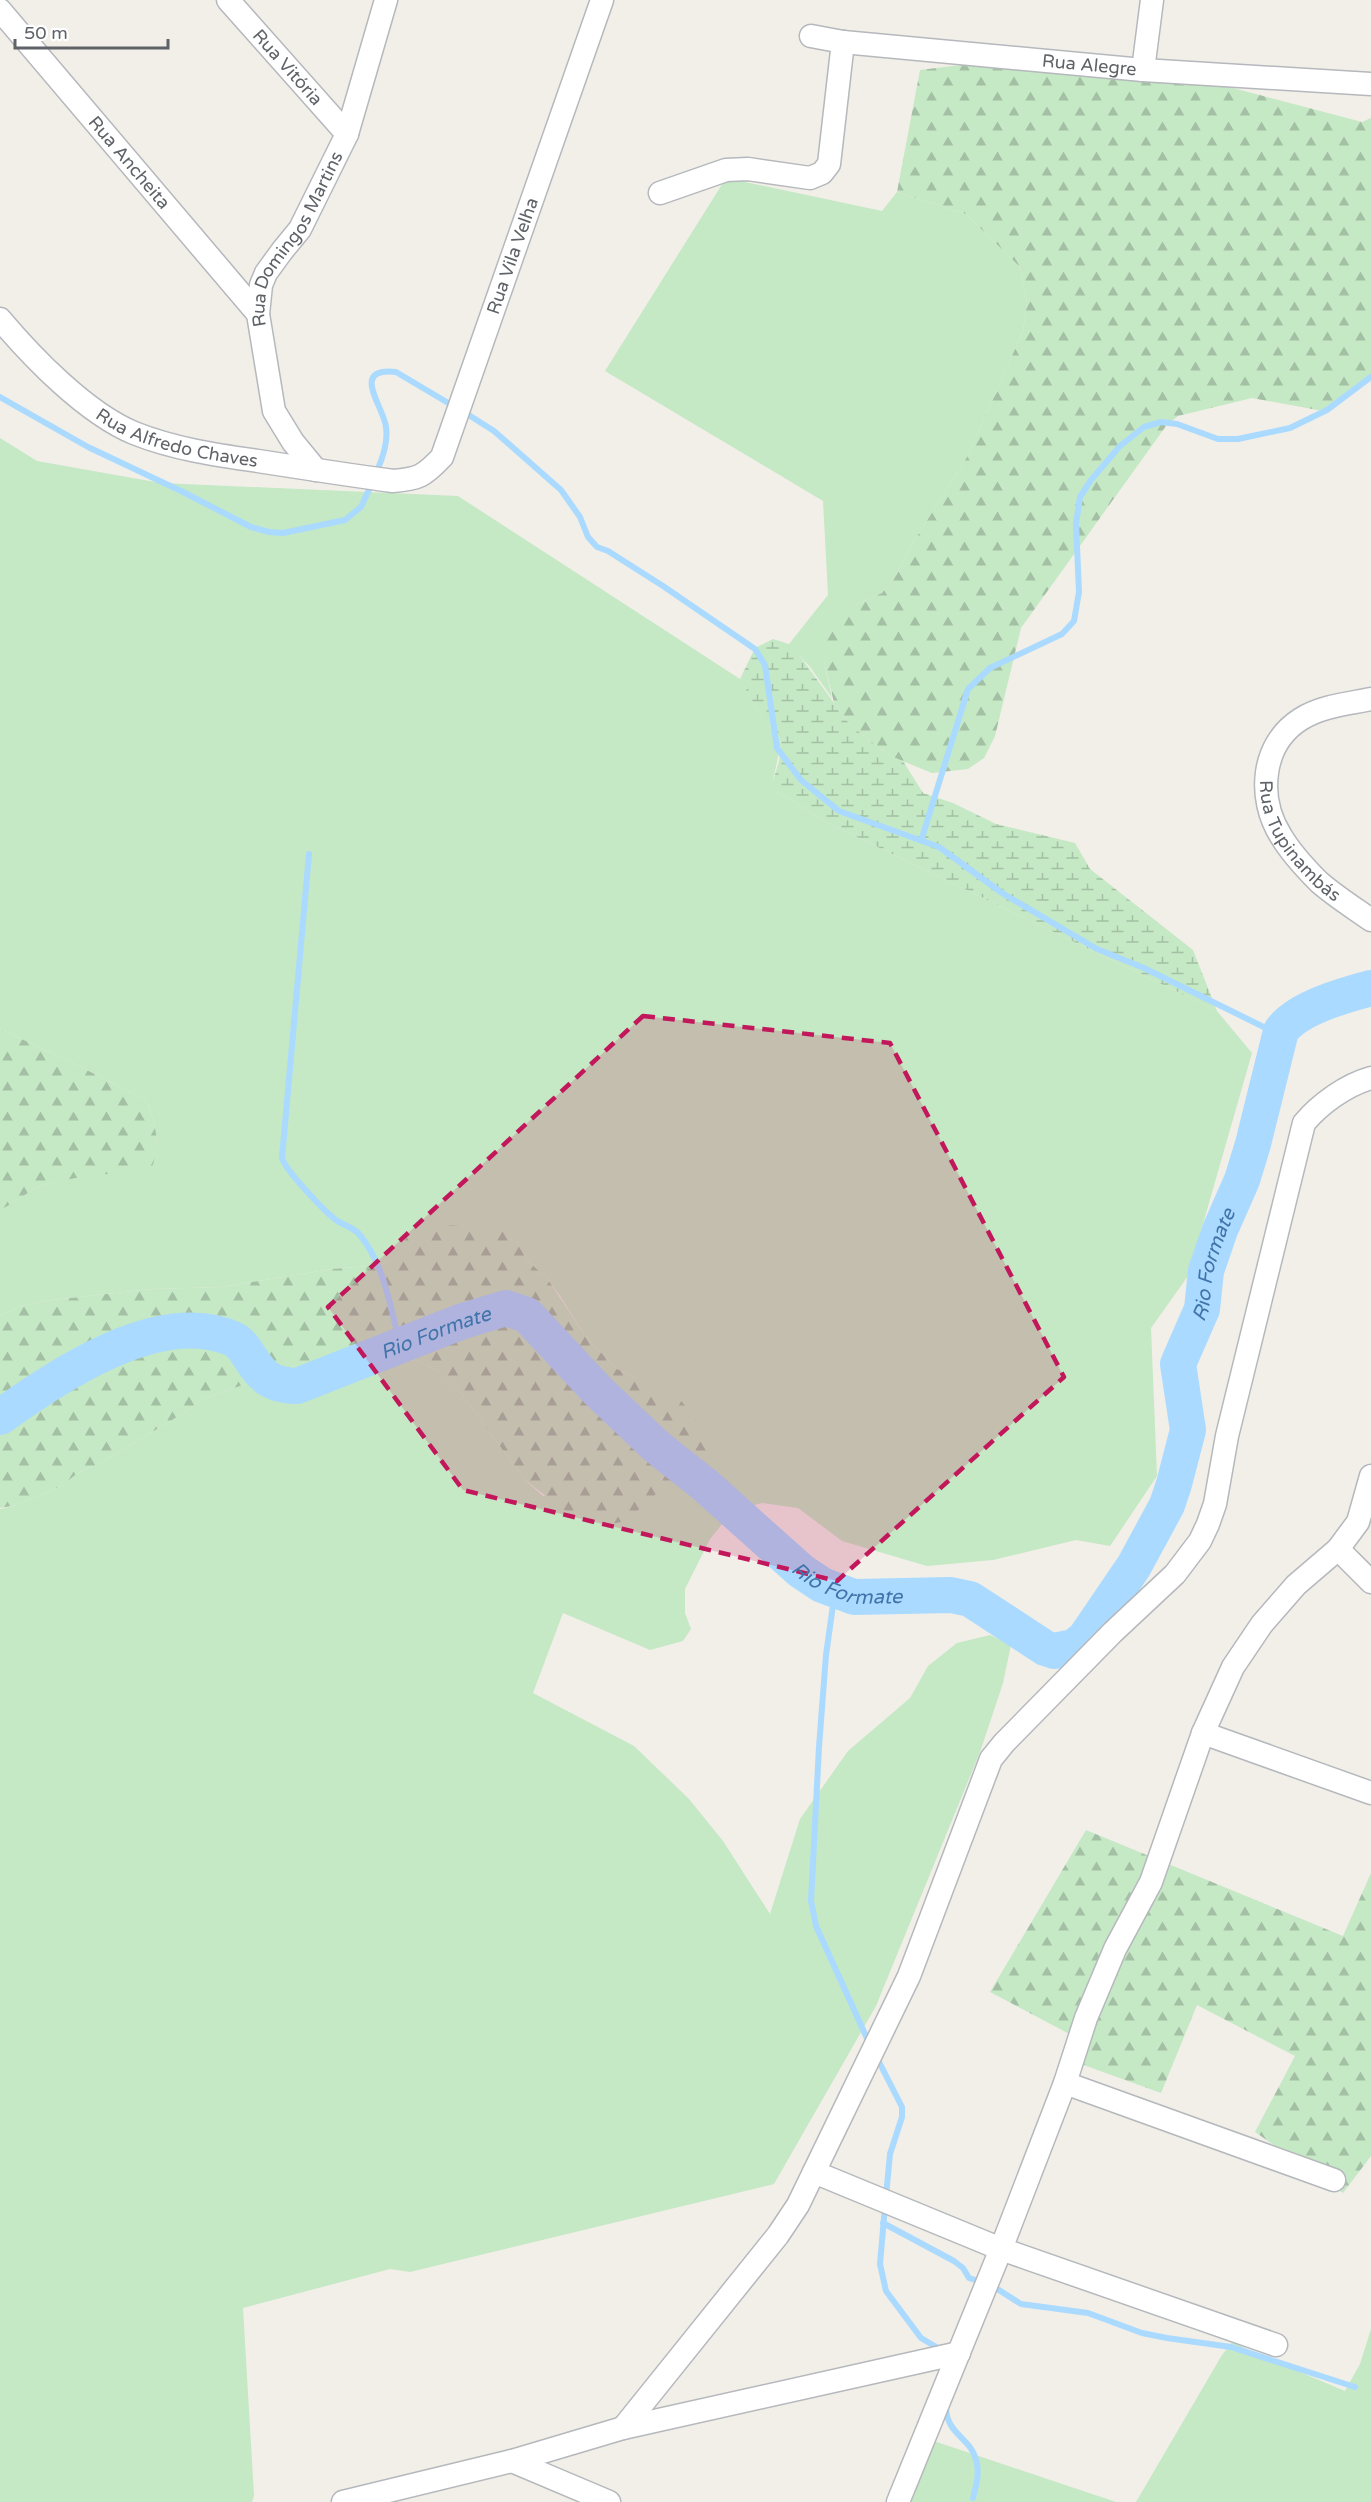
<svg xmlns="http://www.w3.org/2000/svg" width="1371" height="2502" font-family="'Varela Round',sans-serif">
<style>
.grass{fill:#c5e8c5}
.forest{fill:url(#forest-firs)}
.wetland{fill:url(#wetland-marsh)}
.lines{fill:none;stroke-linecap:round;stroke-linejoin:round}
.stream{stroke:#aadaff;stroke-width:6}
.river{stroke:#aadaff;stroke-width:36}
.street-casing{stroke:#b5b8bc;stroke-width:25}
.street{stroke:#fff;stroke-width:22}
.marked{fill:#c2185b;fill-opacity:0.2;stroke:#c2185b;stroke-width:4.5;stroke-dasharray:12 8;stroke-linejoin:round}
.labels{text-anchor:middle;stroke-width:6;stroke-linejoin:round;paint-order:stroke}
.street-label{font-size:18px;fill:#5f6368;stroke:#fff}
.water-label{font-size:20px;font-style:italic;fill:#4174aa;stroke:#fff}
</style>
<defs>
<pattern id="forest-firs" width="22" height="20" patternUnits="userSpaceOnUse" patternTransform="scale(1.5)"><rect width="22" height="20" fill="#c5e8c5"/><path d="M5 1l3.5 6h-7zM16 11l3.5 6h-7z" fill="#a3c0a4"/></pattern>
<pattern id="wetland-marsh" width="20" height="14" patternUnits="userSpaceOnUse" patternTransform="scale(1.5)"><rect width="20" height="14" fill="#c5e8c5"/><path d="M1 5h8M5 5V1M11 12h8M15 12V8" fill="none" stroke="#a3c0a4"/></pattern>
</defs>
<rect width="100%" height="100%" fill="#f1efe8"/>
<!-- grass -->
<g class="grass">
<path d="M726,178L882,211L897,192L966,214L1020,267L1027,303L1023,331L967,457L911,546L896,575L882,593L853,606L824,661L832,698L810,667L789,644L828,595L823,501L605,371Z"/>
<path d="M0,438L37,461L161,483L458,496L740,679L764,721L776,731L781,744L773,780L778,792L828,823L1217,1011L1252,1053L1188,1276L1151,1328L1157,1476L1110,1546L1076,1540L993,1560L927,1566L842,1541L798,1508L762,1503L733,1511L710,1539L685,1589V1613L691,1629L683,1641L650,1650L563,1613L533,1693L634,1746L689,1799L723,1841L770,1914L800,1819L848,1751L910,1698L928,1666L957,1643L990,1635L1011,1645L1003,1683L980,1752L876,2006L774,2184L410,2272L390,2269L243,2308L254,2496L252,2502H0V1509L17,1505L61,1486L78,1473L99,1464L187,1411L204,1398L295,1368L343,1359L374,1356L397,1357L419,1362L438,1371L458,1389L524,1479L543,1496L658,1490L675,1477L697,1473L636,1378L617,1369L586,1337L560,1296L547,1278L529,1262L516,1241L400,1254L381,1265L332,1269L221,1287L151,1289L44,1301L21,1306L0,1316V1210C13,1203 27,1192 41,1186C67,1176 121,1170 149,1171C162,1146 156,1125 146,1100L69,1061L0,1029Z"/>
<path d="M1371,2329V2502H1136L1222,2355L1233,2341L1250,2351L1345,2391L1360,2364Z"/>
<path d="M922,2437L1116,2502H899Z"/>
</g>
<!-- forest -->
<g class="forest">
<path d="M961,65L1229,87L1362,122L1371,118V380L1323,411L1252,398L1178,416L1166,426L1021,628L995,736L984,758L968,769L932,773L890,756L850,725L834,703L824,661L827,636L838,618L853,606L882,593L896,575L911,546L967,457L1023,331L1027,303L1020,267L966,214L897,192L920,70Z"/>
<path d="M0,1029L69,1061L146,1100C156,1125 162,1146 150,1172C123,1171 65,1177 41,1186C27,1192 14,1203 0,1210Z"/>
<path d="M452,1225L504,1231L516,1241L529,1262L547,1278L586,1337L617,1369L679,1398L705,1432L713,1454L697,1473L675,1477L626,1521L605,1525L562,1509L524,1479L458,1389L438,1371L419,1362L397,1357L374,1356L343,1359L295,1368L204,1398L187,1411L99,1464L78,1473L61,1486L17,1505L0,1508V1316L21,1306L44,1301L151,1289L221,1287L332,1269L381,1265L400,1254L408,1232Z"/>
<path d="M1086,1830L1343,1936L1371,1873V2156L1343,2193L1255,2132L1295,2056L1197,2005L1161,2093L1067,2059L1077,2038L990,1992Z"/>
</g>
<!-- wetland -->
<path class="wetland" d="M773,639L792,645L850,725L890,756L903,761L923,793L953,803L996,824L1075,843L1090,869L1193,950L1217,1011L828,823L778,792L773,781L779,761L781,743L776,731L764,721L740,679L755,648Z"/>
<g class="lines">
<!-- stream -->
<g class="stream">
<path d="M0,397L88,447L181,491L251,527L269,532L283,533L345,520L361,507L372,483"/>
<path d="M464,412L494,431L561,490L580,517L588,537L597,547L608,551L663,586L755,649L765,665L777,748L801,780L839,811L939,847L1002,893L1097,949L1144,968L1280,1035"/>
<path d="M376,473C382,460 388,441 386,427C384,407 349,367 396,372L455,407"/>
<path d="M921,841L968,689L990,668L1062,634L1074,621L1079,592L1076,524L1080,497L1091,480L1120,446L1144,427L1161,422L1177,424L1218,439H1238L1290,428L1327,410L1371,377"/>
<path d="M309,854L282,1158C285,1170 325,1212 336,1220C343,1225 353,1227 359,1234C384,1263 391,1309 400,1345"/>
<path d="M835,1591L826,1655L819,1747L811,1901L816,1926L870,2045"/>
<path d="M876,2056L902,2107V2117L890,2154L886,2196"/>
<path d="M885,2206L880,2264L886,2291L921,2338L943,2351"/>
<path d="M883,2223L954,2261L963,2268L969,2278L981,2282"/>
<path d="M991,2285L1021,2304L1088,2313L1142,2333L1167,2338L1231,2347L1355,2387"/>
<path d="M946,2407C946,2434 971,2438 976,2460C980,2473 976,2486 973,2498"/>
</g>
<!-- river -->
<path class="river" id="s1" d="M0,1417C58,1376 161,1305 235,1340C240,1343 244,1348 247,1353C262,1376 268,1385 297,1386L460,1322L506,1308L527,1315L598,1391L657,1447L705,1485L801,1571L822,1585L854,1597L951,1595L970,1599L1045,1648L1054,1651L1074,1647L1085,1638L1134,1566L1167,1505L1174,1484L1188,1430L1178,1364L1202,1309L1206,1271L1220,1230L1242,1180L1253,1144L1281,1031C1297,1008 1345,995 1371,988"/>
<defs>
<g id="street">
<path id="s2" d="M228,0L347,134"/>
<path id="s3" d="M0,10L258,314"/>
<path id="s4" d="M811,36L843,42L1143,70L1371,84"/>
<path d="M1143,70L1152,0"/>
<path d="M660,193L726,170L748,169L810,178L822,173L829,164L843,42"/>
<path id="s5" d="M0,319C33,358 86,413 134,433C174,449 216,455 258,461C303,468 348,475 393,481C419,479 424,476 442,457L602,0"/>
<path id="s6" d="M316,470L293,442L274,411L258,314L261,285L266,273L282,251L300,229L347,134L386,0"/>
<path id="s7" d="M1371,699C1347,704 1322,706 1301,719C1261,744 1257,798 1281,836C1291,853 1305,868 1319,882C1335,896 1354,908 1371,920"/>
<path d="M1338,1549L1371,1582"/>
<path d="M1203,1733L1371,1793"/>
<path d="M1065,2083L1334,2180"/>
<path d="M814,2172L1001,2249L1276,2345"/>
<path d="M623,2428L778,2235L798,2205L909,1976L991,1759L1004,1743L1113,1632L1175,1574L1200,1541L1208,1524L1215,1504L1227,1436L1304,1123C1320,1104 1346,1085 1371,1078"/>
<path d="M512,2461L609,2502"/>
<path d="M343,2502L512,2461L623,2428L959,2353"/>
<path d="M898,2502L1001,2249L1065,2083L1086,2018L1115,1949L1151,1882L1203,1733L1233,1667L1262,1624L1296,1585L1338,1549L1358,1522L1371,1476"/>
</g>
</defs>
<!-- street casing -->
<use href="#street" class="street-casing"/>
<!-- street -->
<use href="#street" class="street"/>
</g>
<!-- marked area -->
<path class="marked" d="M643,1016L890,1043L1064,1377L837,1581L463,1490L328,1307Z"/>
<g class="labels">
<!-- street labels -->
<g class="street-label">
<text dy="6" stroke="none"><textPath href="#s4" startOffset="280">Rua Alegre</textPath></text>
<text dy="6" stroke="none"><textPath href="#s2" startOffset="90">Rua Vitória</textPath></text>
<text dy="6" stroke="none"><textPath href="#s3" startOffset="200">Rua Ancheita</textPath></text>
<text dy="6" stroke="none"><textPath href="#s6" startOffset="256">Rua Domingos Martins</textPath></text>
<text dy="6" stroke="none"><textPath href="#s5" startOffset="711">Rua Vila Velha</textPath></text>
<text dy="6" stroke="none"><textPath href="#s5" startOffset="220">Rua Alfredo Chaves</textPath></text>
<text dy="6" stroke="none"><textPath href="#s7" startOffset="218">Rua Tupinambás</textPath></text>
</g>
<!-- water labels -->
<g class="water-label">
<text dy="7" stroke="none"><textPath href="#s1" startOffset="1677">Rio Formate</textPath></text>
<text dy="7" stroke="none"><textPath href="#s1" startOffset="488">Rio Formate</textPath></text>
<text dy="7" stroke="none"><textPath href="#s1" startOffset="1010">Rio Formate</textPath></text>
</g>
</g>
<!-- scale -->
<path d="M15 39v9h153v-9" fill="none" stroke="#5f6368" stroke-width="3"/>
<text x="24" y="39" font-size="18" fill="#5f6368" stroke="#ffffff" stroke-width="4.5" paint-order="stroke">50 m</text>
</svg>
